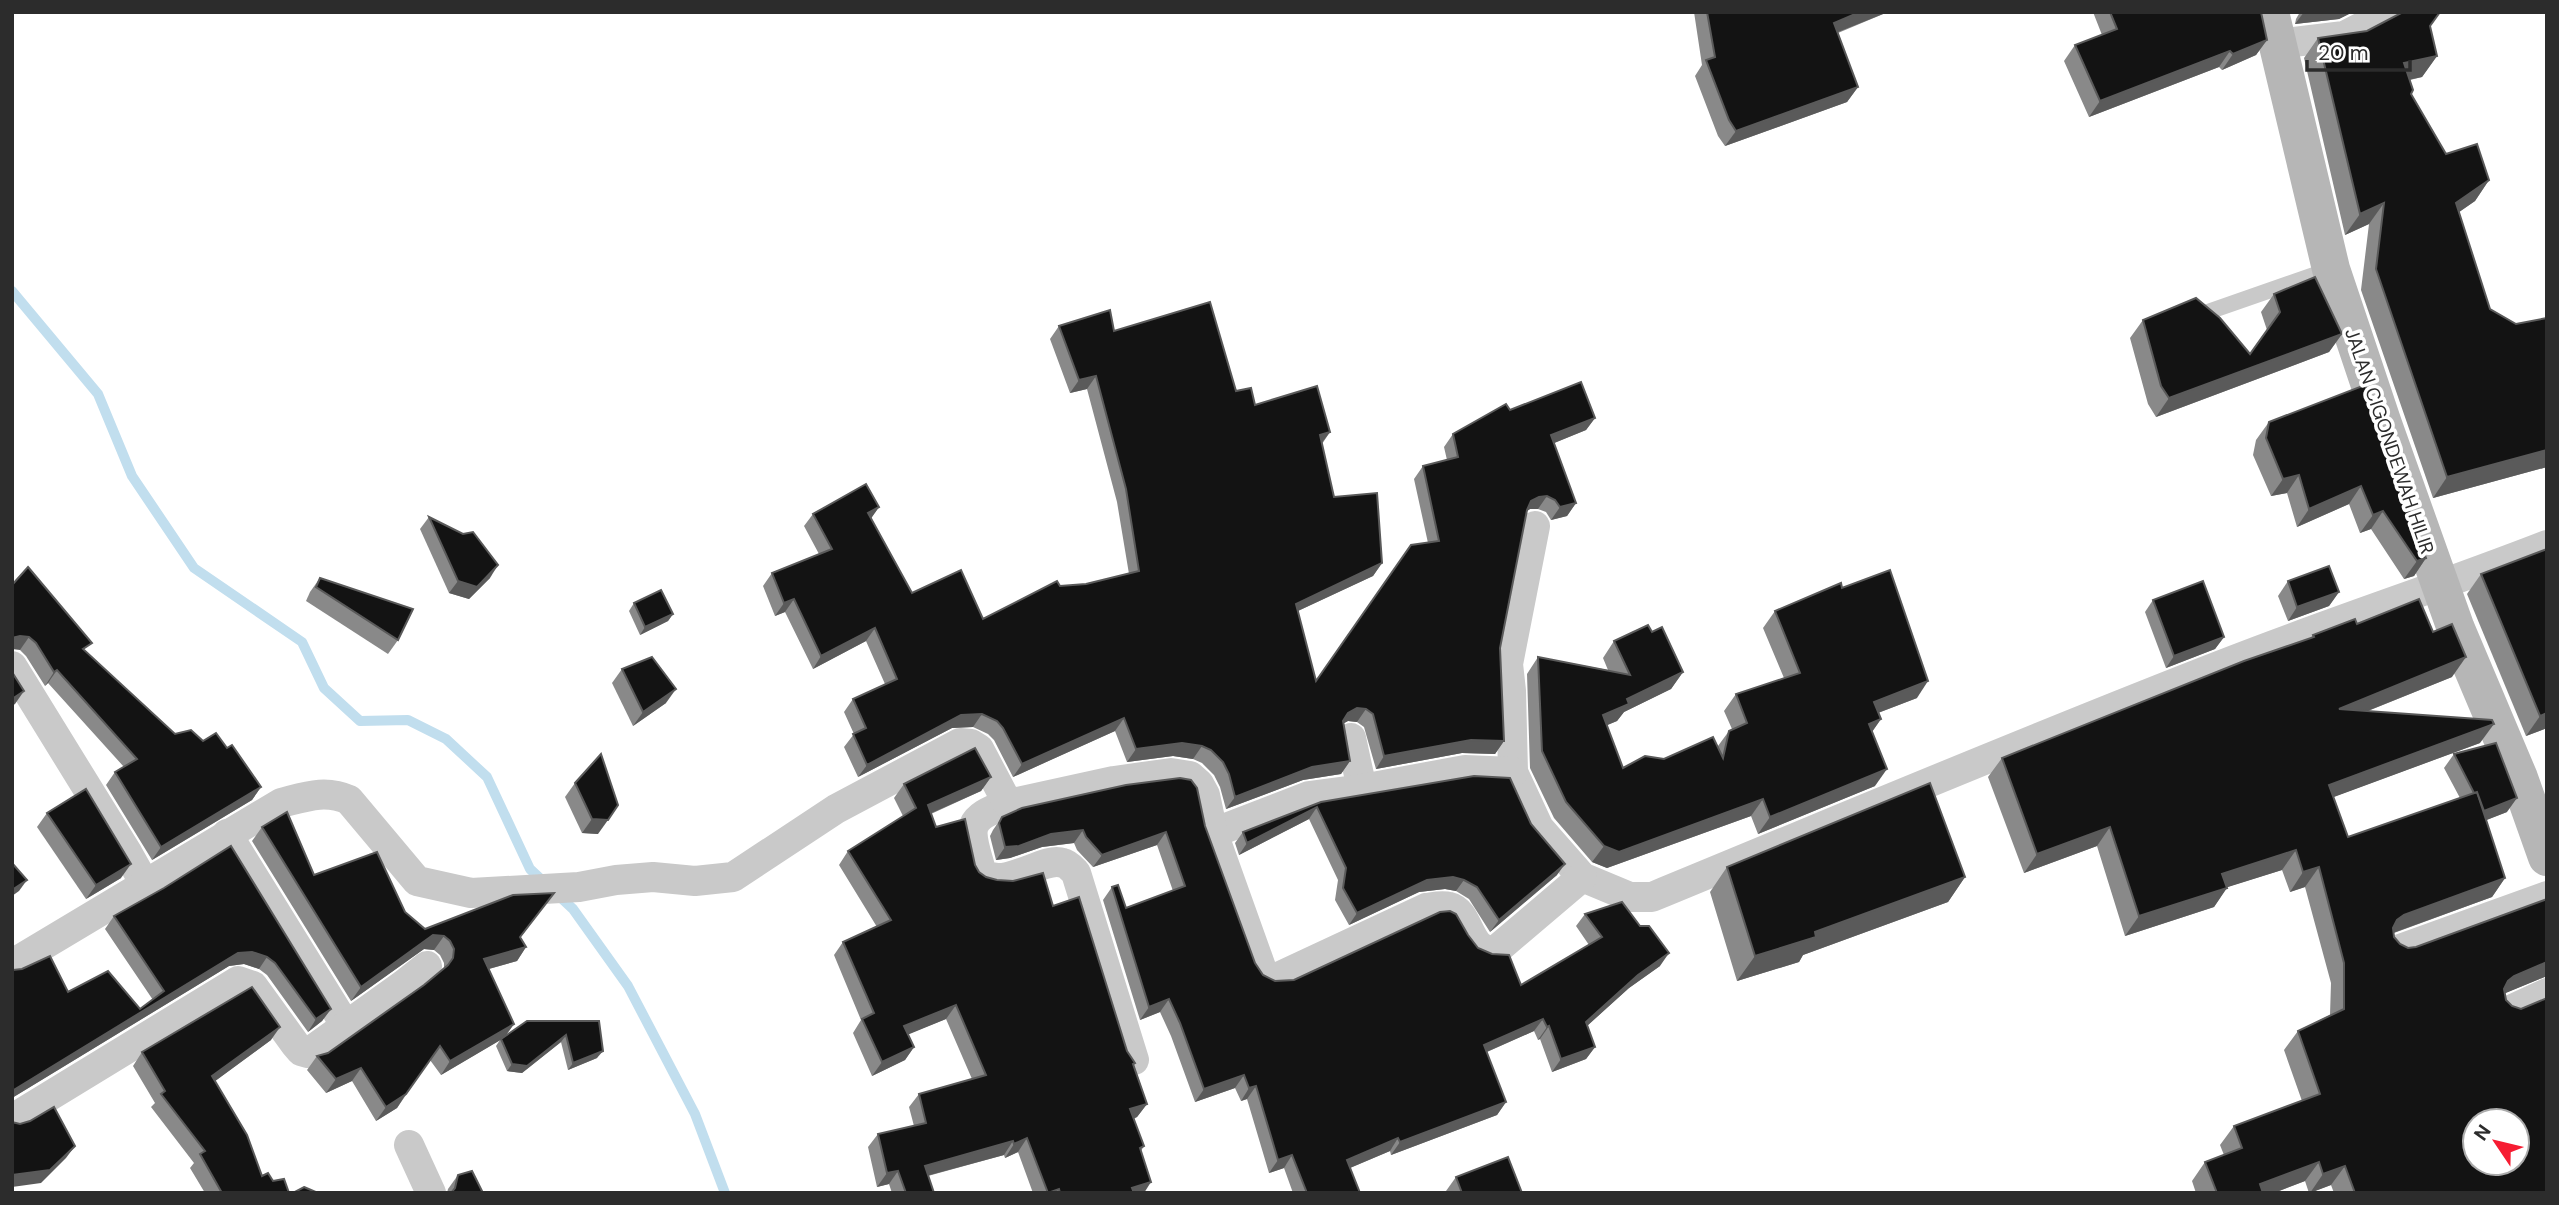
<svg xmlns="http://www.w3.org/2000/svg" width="2559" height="1205" font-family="'DM Sans',sans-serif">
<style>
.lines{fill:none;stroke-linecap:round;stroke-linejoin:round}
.stream{stroke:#c1deee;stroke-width:10}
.lane{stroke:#c9c9c9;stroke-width:16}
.street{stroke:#c9c9c9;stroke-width:30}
.secondary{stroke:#b6b6b6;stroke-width:38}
.wall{fill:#898989}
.shaded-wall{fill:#5a5a5a}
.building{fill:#131313;stroke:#5a5a5a;stroke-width:2;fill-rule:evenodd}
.labels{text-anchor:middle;stroke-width:7;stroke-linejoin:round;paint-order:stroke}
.street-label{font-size:19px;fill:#2c2c2c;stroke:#fff}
</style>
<rect width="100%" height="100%" fill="#fff"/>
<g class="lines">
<!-- stream -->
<g class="stream">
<path d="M12,291L98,394L132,476L194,568L302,642L324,688L360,721L408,720L446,739L487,777L530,869L545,883"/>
<path d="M557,894L573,909L628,986L695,1114L725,1193"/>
</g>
<!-- lane -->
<path class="lane" d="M2202,314L2331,269"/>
<!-- street -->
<g class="street">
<path d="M2277,44L2344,36L2391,12"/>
<path d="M1535,526L1508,664L1511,691L1513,772L1539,828L1582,877L1630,897H1652C1844,818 2035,737 2229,662C2334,621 2442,586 2547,545"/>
<path d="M12,666L128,854L146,886"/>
<path d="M1351,738L1362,789"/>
<path d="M1008,804C960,820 971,832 982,874C1010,889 1042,856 1063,863C1068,864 1072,869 1076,873L1134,1060"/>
<path d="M1213,833L1309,796L1362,789L1465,770L1513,772"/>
<path d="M227,834L346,1026"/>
<path d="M2397,950L2547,896"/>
<path d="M12,964L281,803C305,797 325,789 349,800L417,881L471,893L579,887L616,880L653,877L695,881L733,877L836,809L960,743L971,744L979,749L1008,804L1114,781L1171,773L1190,776L1199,784L1205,795L1213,833L1262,970C1266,977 1270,977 1278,977L1426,908C1434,907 1442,905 1449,907C1471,912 1467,953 1495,951L1582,877"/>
<path d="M2508,1011L2547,993"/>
<path d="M12,1119L238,981L253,986L295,1044L301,1051L308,1053L403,985L427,966"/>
<path d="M409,1145L431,1193"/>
</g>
<!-- secondary -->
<path class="secondary" d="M2270,12L2331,269L2383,424L2456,629L2519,778L2547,857"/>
</g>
<!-- wall -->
<g class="wall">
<path d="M1694,12H1888L1838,33L1858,87L1847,102L1725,146L1718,136L1695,76L1702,65Z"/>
<path d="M2093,12H2261L2267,40L2256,55L2222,70L2219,67L2089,117L2064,61L2075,45L2102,35Z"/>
<path d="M2300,12H2353L2339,19L2295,24L2296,19Z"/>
<path d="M2430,26L2437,56L2422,77L2410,80L2411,94L2446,154L2489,180L2475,201L2459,212L2490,309L2516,324L2547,318V467L2433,498L2361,290L2369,224L2345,235L2304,58L2318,38L2367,31Z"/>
<path d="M2274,294L2342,334L2329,352L2156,417L2148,404L2130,338L2143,320L2250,354L2267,330L2261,312Z"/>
<path d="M1059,326L1114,331L1236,391L1255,405L1330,432L1322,444L1334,497L1382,563L1373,576L1298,611L1316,681L1428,543L1414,479L1423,466L1447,460L1444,447L1453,434L1510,410L1595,418L1586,430L1554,443L1576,503L1567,516L1551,520L1546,512L1538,509H1530L1526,512L1500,648L1504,741L1495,754L1462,753L1376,769L1364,727L1357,722L1348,721L1344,723L1350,761L1341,774L1303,780L1226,809L1220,787L1214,775L1202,763L1193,759L1173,756L1127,762L1115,731L1013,777L994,740L988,734L973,727L952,728L858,777L844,747L854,734L844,712L853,699L885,684L866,641L813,669L785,612L775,616L763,586L772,573L819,554L804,526L813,514L879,507L871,518L912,593L983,619L1060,586L1086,584L1129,574L1117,502L1087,389L1070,393L1050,339Z"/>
<path d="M2365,385L2426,558L2414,576L2404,579L2371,529L2360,533L2349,504L2297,527L2287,493L2271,496L2253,455L2256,440L2269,422Z"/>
<path d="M429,517L490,578L469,599L449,593L420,529Z"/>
<path d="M2547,549V728L2526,736L2467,594L2481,574Z"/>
<path d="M320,578L398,640L388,654L306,601L310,592Z"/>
<path d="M2288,581L2339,592L2329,606L2288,621L2278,596Z"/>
<path d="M12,585L175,734L227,748L261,787L252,800L152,860L106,785L115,772L124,767L48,683L45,686L26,656L20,650Z"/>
<path d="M1842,588L1917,698L1878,713L1881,719L1872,732L1875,786L1758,834L1751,816L1607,868L1592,862L1554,818L1530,768L1527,674L1538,657L1608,670L1603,658L1614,641L1652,632L1683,672L1671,689L1624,712L1617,721L1607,725L1623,768L1718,746L1729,731L1732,729L1724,711L1736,694L1784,678L1763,628L1775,611Z"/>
<path d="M2153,600L2224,637L2215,649L2166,668L2145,612Z"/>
<path d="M634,603L673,614L668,621L640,635L629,611Z"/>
<path d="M2357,624L2452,677L2368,711L2480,743L2333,797L2348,837L2460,798L2444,768L2454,754L2507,812L2486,820L2505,878L2492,897L2394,933V937L2400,944L2408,948L2547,976L2505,993L2547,1193H2334L2331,1185L2309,1193L2305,1181L2274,1193H2196L2192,1181L2205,1162L2224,1155L2220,1145L2234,1126L2302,1101L2284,1050L2298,1031L2330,1015L2331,983L2305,887L2290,892L2282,870L2227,887L2214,907L2125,936L2097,846L2024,873L1988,777L2002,758L2311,638L2313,635Z"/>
<path d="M622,669L666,703L633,726L612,683Z"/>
<path d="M601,754L598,834L582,833L565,797L575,783Z"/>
<path d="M991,777L981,791L931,814L936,827L975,865L979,872L986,877L1053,906L1127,1051L1135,1063L1134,1065L1147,1104L1137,1117L1134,1119L1144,1146L1141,1151L1144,1193H1033L1018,1152L1005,1158L1004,1155L928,1176L934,1193H892L889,1184L877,1187L868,1147L878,1134L914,1126L909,1107L919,1094L972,1079L946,1019L908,1034L914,1047L905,1060L872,1076L853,1033L861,1020L834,955L843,942L877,927L839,865L848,851L903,816L894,798L904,784Z"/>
<path d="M1321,802L1531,824L1557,875L1490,932L1469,899L1456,891L1445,889L1419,892L1349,925L1335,900L1338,880L1309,819L1239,855L1235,843L1243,832Z"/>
<path d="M47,813L121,878L86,899L37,827Z"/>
<path d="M1002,817L1205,826L1255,963L1263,975L1275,981L1294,980L1468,935L1478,948L1521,985L1589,945L1576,926L1585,914L1660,966L1629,988L1587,1026L1595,1047L1586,1059L1552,1072L1540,1039L1538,1040L1534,1031L1487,1052L1506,1102L1497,1115L1391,1155L1390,1151L1350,1168L1360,1193H1293L1284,1168L1269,1173L1247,1099L1241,1101L1235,1088L1195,1102L1171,1036L1160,1012L1140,1020L1103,900L1112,887L1126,908L1173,891L1157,845L1093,867L1077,850L1074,843L1042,847L1010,858L996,860L990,836L993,830Z"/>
<path d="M262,827L314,875L405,912L425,929L554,893L520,938L526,947L517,961L489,969L514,1024L506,1035L599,1021L597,1058L568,1070L561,1042L522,1073L507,1071L496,1046L500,1040L441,1075L430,1060L397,1108L376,1121L352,1081L326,1093L307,1070L317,1056L328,1053L424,985L444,969V963L440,955L434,950L424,949L351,1001L252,841Z"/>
<path d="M231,846L331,1009L322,1021L308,1032L267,975L259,969L244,964L229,966L12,1098V968L13,970L68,992L140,1009L153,1000L105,929L114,916L164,888Z"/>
<path d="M1727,867L1965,877L1948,902L1803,955L1799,962L1737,981L1710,892Z"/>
<path d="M271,1040L215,1081L262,1176L273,1181L289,1193H205L190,1168L194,1163L151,1107L155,1103L133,1066L142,1052Z"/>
<path d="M458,1175L483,1193H447L448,1189Z"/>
<path d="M1456,1177L1522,1193H1447L1446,1191Z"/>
</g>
<!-- shaded-wall -->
<g class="shaded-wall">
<path d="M1860,12H1888L1823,38L1834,23Z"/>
<path d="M2304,12H2353L2339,19L2295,24Z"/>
<path d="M2267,40L2256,55L2222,70L2233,54Z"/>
<path d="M2230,51L2219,67L2089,117L2100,101Z"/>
<path d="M2437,56L2422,77L2389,84L2404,63Z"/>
<path d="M1858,87L1847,102L1725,146L1736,131Z"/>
<path d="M2489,180L2475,201L2442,224L2456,203Z"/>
<path d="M2384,203L2369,224L2345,235L2360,214Z"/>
<path d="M2342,334L2329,352L2156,417L2169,398Z"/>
<path d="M1096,376L1087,389L1070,393L1079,380Z"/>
<path d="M1595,418L1586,430L1542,448L1551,435Z"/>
<path d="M1330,432L1321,444L1320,435Z"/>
<path d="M2547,450V467L2433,498L2447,477Z"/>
<path d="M2299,475L2287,493L2271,496L2283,479Z"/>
<path d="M2361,486L2349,504L2297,527L2309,509Z"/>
<path d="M1547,496L1538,509H1530L1522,514L1531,501L1539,497Z"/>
<path d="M1576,503L1567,516L1551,520L1560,507Z"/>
<path d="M879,507L870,520L868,513Z"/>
<path d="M2383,511L2371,529L2360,533L2373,515Z"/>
<path d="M2426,558L2414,576L2404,579L2417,561Z"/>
<path d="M1382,563L1373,576L1287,616L1296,604Z"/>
<path d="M498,565L490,578L469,599L449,593L458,581Z"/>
<path d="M2339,592L2329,606L2288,621L2297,607Z"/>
<path d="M794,599L785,612L775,616L784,603Z"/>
<path d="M673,614L668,621L640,635L645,627Z"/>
<path d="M875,628L866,641L813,669L821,656Z"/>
<path d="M20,636L29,637L20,650L12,649L13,638Z"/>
<path d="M2224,637L2215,649L2166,668L2174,656Z"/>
<path d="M2466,657L2452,677L2325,728L2339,709Z"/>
<path d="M57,670L48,683L45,686L54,672Z"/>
<path d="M1683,672L1671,689L1624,712L1617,721L1591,732L1603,715L1627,699Z"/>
<path d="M1928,681L1917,698L1862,719L1874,702Z"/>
<path d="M676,689L666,703L633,726L643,712Z"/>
<path d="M24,691L15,704L12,706V699Z"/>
<path d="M1357,708L1366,709L1357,722L1348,721L1339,726L1348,713Z"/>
<path d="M2547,713V728L2526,736L2540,716Z"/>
<path d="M982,714L973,727L952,728L858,777L867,765L961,715Z"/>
<path d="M1124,718L1115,731L1013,777L1022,764Z"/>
<path d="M1881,719L1869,736V724Z"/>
<path d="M2494,724L2480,743L2315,804L2329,785Z"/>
<path d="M1471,740L1504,741L1495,754L1462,753L1376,769L1384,756Z"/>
<path d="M1182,743L1202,746L1193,759L1173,756L1127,762L1136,749Z"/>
<path d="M1350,761L1341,774L1303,780L1226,809L1235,797L1312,767Z"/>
<path d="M1887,769L1875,786L1758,834L1770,817Z"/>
<path d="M991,777L981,791L918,819L928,805Z"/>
<path d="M261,787L252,800L152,860L161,847Z"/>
<path d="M2517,798L2507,812L2474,825L2484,811Z"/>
<path d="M1763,799L1751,816L1607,868L1592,862L1604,846Z"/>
<path d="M1317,807L1309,819L1239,855L1247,843Z"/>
<path d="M592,819L608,820L598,834L582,833Z"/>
<path d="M2110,827L2097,846L2024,873L2037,854Z"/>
<path d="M1083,830L1074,843L1042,847L1010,858L996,860L1005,847L1051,834Z"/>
<path d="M1166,832L1157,845L1093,867L1102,855Z"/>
<path d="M2296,850L2282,870L2209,893L2222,874Z"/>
<path d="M131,864L121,878L86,899L96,885Z"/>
<path d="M1565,864L1557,875L1490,932L1499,920Z"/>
<path d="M2319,867L2305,887L2290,892L2303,872Z"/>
<path d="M1453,877L1464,880L1456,891L1445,889L1419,892L1349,925L1357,913L1427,880Z"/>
<path d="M1965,877L1948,902L1803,955L1799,962L1737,981L1755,956L1815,932Z"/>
<path d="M2505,878L2492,897L2390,934L2397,920L2404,915Z"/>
<path d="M27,880L19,891L12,896V890Z"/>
<path d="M2227,888L2214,907L2125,936L2139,916Z"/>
<path d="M433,935L444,936L434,950L424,949L351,1001L361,987Z"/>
<path d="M526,947L517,961L474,973L484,959Z"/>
<path d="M252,952L267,957L259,969L244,964L229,966L12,1098V1091L238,953Z"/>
<path d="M1669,953L1660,966L1629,988L1577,1035L1586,1022L1638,975Z"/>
<path d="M2547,962V976L2501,995L2508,981L2514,976Z"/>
<path d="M1169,999L1160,1012L1140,1020L1149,1007Z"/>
<path d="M956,1005L946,1019L895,1040L904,1026Z"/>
<path d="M331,1009L322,1021L308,1032L316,1019Z"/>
<path d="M1543,1019L1534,1031L1475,1057L1484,1045Z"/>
<path d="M514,1024L504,1038L441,1075L450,1061Z"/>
<path d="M1549,1026L1540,1039L1538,1040L1547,1027Z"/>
<path d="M280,1027L271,1040L203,1090L212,1076Z"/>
<path d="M566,1035L561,1042L522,1073L507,1071L512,1064Z"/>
<path d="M914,1047L905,1060L872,1076L882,1062Z"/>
<path d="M1595,1047L1586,1059L1552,1072L1561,1059Z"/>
<path d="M603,1051L597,1058L568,1070L573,1063Z"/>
<path d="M361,1068L352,1081L326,1093L336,1079Z"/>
<path d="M1244,1075L1235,1088L1195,1102L1204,1089Z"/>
<path d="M1256,1086L1247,1099L1241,1101L1249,1088Z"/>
<path d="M406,1094L397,1108L376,1121L386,1107Z"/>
<path d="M1506,1102L1497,1115L1391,1155L1400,1142Z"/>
<path d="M1147,1104L1137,1117L1121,1123L1130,1109Z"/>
<path d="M1027,1138L1018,1152L1005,1158L1014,1144Z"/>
<path d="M1398,1138L1390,1151L1338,1173L1347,1160Z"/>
<path d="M1013,1141L1004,1155L915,1179L925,1166Z"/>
<path d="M75,1146L66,1158L41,1183L12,1187V1175Z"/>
<path d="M1292,1155L1284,1168L1269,1173L1278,1160Z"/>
<path d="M2319,1162L2305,1181L2274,1193H2254L2260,1184Z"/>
<path d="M2345,1166L2331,1185L2310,1193L2323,1174Z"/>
<path d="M898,1171L889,1184L877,1187L887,1173Z"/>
<path d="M1151,1182L1144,1193H1129L1132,1188Z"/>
</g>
<!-- building -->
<g class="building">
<path d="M1707,12H1860L1834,23L1858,87L1736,131L1729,120L1706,60L1715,57Z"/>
<path d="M2110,12H2261L2267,40L2233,54L2230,51L2100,101L2075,45L2117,29Z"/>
<path d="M2403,12H2440L2430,26L2437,56L2404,63L2413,90L2411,94L2446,154L2477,144L2489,180L2456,203L2490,309L2516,324L2547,318V450L2447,477L2376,269L2384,203L2360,214L2318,38L2367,31Z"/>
<path d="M2315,277L2342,334L2169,398L2161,386L2143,320L2196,298L2220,318L2250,354L2280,312L2274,294Z"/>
<path d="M1210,302L1236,391L1251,388L1255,405L1317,386L1330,432L1320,435L1334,497L1377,493L1382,563L1296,604L1316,681L1411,545L1439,541L1423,466L1458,457L1453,434L1506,404L1510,410L1581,382L1595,418L1551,435L1576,503L1560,507L1555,500L1547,496L1539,497L1531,501L1527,510L1500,648L1504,741L1471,740L1384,756L1373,714L1366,709L1357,708L1348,713L1343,721L1350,761L1312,767L1235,797L1229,774L1223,762L1211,750L1202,746L1182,743L1136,749L1124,718L1022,764L1003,728L997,721L982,714L961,715L867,765L853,734L866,728L853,699L897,679L875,628L821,656L794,599L784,603L772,573L832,549L813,514L866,484L879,507L868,513L912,593L961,570L983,619L1057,581L1060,586L1086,584L1139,571L1126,489L1096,376L1079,380L1059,326L1110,310L1114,331Z"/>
<path d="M2365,385L2426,558L2417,561L2383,511L2373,515L2361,486L2309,509L2299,475L2283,479L2266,438L2269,422Z"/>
<path d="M429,517L463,534L473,532L498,565L477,587L458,581Z"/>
<path d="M2547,549V713L2540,716L2481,574Z"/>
<path d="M2329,566L2339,592L2297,607L2288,581Z"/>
<path d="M28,567L92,643L83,649L175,734L191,730L203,741L216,733L227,748L232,745L261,787L161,847L115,772L137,759L57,670L54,672L36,643L29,637L20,636L12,638V585Z"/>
<path d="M1890,570L1928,681L1874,702L1881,719L1869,724L1887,769L1770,817L1763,799L1619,852L1604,846L1566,802L1542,751L1538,657L1630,675L1614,641L1648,625L1652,632L1662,627L1683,672L1627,699L1629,704L1603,715L1623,768L1645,756L1664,759L1713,737L1723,758L1729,731L1747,723L1736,694L1800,673L1775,611L1841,583L1842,588Z"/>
<path d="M320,578L413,609L398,640L316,587Z"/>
<path d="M2203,581L2224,637L2174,656L2153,600Z"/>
<path d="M661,590L673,614L645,627L634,603Z"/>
<path d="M2419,599L2433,632L2452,624L2466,657L2339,709L2492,720L2494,724L2329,785L2348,837L2477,792L2505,878L2404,915L2397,920L2393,928L2394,937L2400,944L2408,948L2416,947L2547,899V962L2514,976L2508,981L2504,989L2506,1000L2512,1006L2521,1009L2547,998V1193H2355L2345,1166L2323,1174L2319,1162L2260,1184L2263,1193H2217L2205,1162L2242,1148L2234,1126L2320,1094L2298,1031L2344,1009V963L2319,867L2303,872L2296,850L2222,874L2227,888L2139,916L2110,827L2037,854L2002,758L2244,661L2314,637L2313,635L2355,619L2357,624ZM2475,1121H2517V1163H2475Z"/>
<path d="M652,657L676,689L643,712L622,669Z"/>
<path d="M12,672L24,691L12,699Z"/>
<path d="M2496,743L2517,798L2484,811L2477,792L2474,793L2454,754Z"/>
<path d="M975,748L991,777L928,805L936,827L965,819L975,865L979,872L986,877L997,880L1013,881L1043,873L1053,906L1079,897L1127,1051L1135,1063L1133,1064L1147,1104L1130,1109L1144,1146L1140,1148L1151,1182L1132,1188L1134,1193H1060L1059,1189L1048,1193L1027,1138L1014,1144L1013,1141L925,1166L934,1193H906L898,1171L887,1173L878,1134L926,1123L919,1094L986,1075L956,1005L904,1026L914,1047L882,1062L862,1019L874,1013L843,942L891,920L848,851L916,808L904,784Z"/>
<path d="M601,754L618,805L608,820L592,819L575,783Z"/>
<path d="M1474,776L1510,778L1531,824L1565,864L1499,920L1477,887L1464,880L1453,877L1427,880L1357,913L1343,888L1346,868L1317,807L1247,843L1243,832L1321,802Z"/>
<path d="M1180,778L1191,780L1197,788L1205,826L1255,963L1263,975L1275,981L1294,980L1440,912L1450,911L1456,914L1468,935L1478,948L1492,954L1509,955L1521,985L1602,937L1585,914L1622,902L1640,926H1649L1669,953L1638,975L1586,1022L1595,1047L1561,1059L1549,1026L1547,1027L1543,1019L1484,1045L1506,1102L1400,1142L1398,1138L1347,1160L1360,1193H1307L1292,1155L1278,1160L1256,1086L1249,1088L1244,1075L1204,1089L1180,1023L1169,999L1149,1007L1112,887L1118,885L1126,908L1185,886L1166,832L1102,855L1086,837L1083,830L1051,834L1019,846L1005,847L999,823L1002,817L1022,808L1126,785Z"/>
<path d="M1930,783L1965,877L1815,932L1816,937L1755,956L1727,867Z"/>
<path d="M86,789L131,864L96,885L47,813Z"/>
<path d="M287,812L314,875L377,852L405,912L425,929L513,895L554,893L520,937L526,947L484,959L514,1024L450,1061L440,1046L406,1094L386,1107L361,1068L336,1079L317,1056L328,1053L424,985L448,965L453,958L454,949L450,941L444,936L433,935L361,987L262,827Z"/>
<path d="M231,846L331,1009L316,1019L275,963L267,957L252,952L238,953L12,1091V968L13,970L22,969L50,956L68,992L108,971L140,1009L164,991L114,916L164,888Z"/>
<path d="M12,863L27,880L12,890Z"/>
<path d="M252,987L280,1027L212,1076L247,1135L262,1176L268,1173L273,1181L284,1179L289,1193H222L200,1154L205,1151L161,1094L165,1091L142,1052Z"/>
<path d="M527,1021H599L603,1051L573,1063L566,1035L527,1066L512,1064L501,1039Z"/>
<path d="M54,1107L75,1146L50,1170L12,1175V1122L20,1124L30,1121Z"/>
<path d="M1508,1157L1522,1193H1462L1456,1177Z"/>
<path d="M472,1171L483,1193H451L455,1188L458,1175Z"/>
<path d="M304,1187L318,1193H293Z"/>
</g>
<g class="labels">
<!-- street labels -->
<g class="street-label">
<text transform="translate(2390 441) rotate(71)" y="7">JALAN CIGONDEWAH HILIR</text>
</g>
</g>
<!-- border -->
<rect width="2559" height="1205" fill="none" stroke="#2c2c2c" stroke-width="28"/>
<!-- north arrow -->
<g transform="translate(2496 1142) rotate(305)"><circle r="33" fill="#ffffff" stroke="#ababab" stroke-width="2"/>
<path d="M0-5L12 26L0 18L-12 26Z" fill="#f61c32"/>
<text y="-10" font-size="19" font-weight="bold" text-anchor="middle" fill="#2c2c2c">N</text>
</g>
<!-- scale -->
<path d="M2307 60v10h103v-10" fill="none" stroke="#2c2c2c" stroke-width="3.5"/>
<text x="2318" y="60" font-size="21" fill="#2c2c2c" stroke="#ffffff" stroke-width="5" paint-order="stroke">20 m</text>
</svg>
